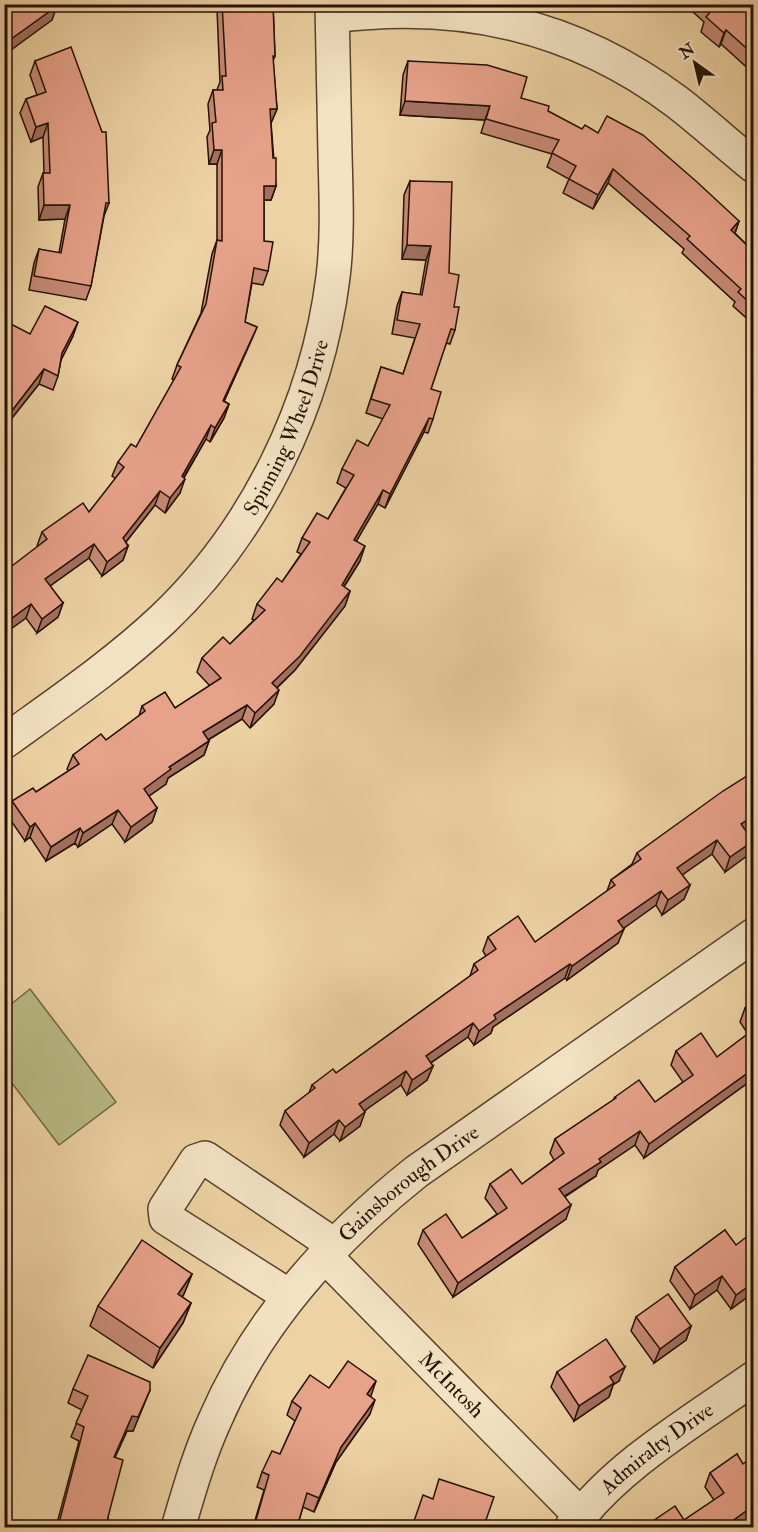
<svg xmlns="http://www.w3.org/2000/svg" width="758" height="1532" font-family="'IM FELL Double Pica',serif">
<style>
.green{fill:#b9bb85;stroke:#706644;stroke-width:1.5}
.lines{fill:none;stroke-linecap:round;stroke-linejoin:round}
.minor-casing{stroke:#58412c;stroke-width:36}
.minor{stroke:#f3e2c3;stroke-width:33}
.wall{fill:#c78b77;stroke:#261104;stroke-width:1.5}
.shaded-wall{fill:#a27161;stroke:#261104;stroke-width:1.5}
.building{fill:#e7a28a;stroke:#261104;stroke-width:1.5}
.labels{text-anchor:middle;stroke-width:6;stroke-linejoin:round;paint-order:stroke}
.street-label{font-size:21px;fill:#261104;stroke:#f3e2c3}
</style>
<rect width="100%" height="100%" fill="#edd2a3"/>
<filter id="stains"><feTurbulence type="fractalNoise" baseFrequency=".00333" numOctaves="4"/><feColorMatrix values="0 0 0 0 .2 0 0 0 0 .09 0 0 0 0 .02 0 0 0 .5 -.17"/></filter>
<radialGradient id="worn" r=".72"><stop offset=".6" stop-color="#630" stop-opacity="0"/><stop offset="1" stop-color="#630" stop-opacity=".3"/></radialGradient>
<!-- green -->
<path class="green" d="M30,989L116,1102L59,1145L5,1074V1009Z"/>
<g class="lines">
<defs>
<g id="minor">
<path d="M333,16C459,0 573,24 677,102C703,122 728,145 754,166"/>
<path id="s1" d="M4,742C58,703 114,665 162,620C256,531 317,405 333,277C338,237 336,195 335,154C334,104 333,54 332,4"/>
<path id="s2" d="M324,1255L580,1515"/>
<path d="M289,1296L166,1218L165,1209L196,1161L205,1158L334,1245"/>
<path id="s3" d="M178,1528C189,1491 199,1455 215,1420C258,1320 332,1239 416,1172L754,935"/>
<path id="s4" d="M571,1528C614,1467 693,1421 754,1378"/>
</g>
</defs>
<!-- minor casing -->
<use href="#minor" class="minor-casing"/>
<!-- minor -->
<use href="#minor" class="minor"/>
</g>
<!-- wall -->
<g class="wall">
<path d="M218,4H273L275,56L273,61L277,109L271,123L276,186L271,200H264V241L268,271L263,285L252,283L245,322L257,327L251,341L224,401L229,404L224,418L210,442L206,439L184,478L180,493L165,513L155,505L126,542L128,546L123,560L102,576L89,558L50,586L63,603L58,617L37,633L26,618L37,546L42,532L89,512L116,479L112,476L118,462L136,447L174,380L172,379L177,365L201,313L212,254L217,240V164H209L207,137L210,130L208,104L213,90H217L220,82L217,9Z"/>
<path d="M684,4H753V73L721,44L719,47L701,32L704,22Z"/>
<path d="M35,61L109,203L104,216L91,286L86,300L29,290L34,263L39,249L59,253L65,219L39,220L38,187L43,173H44L43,137L31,142L20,113L26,99L37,95L30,75Z"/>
<path d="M408,61L521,98L548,111L739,221L735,233L753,251V321L752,323L733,306L735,302L682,253L684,249L608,183L593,209L563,193L569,179L547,167L552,154L481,133L485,120L400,115L403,75Z"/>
<path d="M410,181L449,273L455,330L450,344L446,343L431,389L433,419L428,433L424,432L385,508L378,504L356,541L360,561L344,587L350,591L345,606L295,670L277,688L274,704L250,728L242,719L208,740L209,741L204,755L168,778L166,784L149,796L157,808L152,822L125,842L112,824L78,847L75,843L46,861L30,837L25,841L7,815L12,801L36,792L69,771L67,769L73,755L106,740L139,716L142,706L175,708L210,686L197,672L202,658L230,644L254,620L252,619L257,604L282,582L301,554L297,552L302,538L328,519L346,488L337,483L342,469L368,446L383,419L366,413L381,367L403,374L415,338L392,334L397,306L402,292L420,295L426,260L402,259L404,195Z"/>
<path d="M30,334L73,336L61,360L58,376L53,390L39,384L4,428V337Z"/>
<path d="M746,832L748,855L725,872L712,854L682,875L690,885L684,899L662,915L656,905L623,928L618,943L567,980L565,978L493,1027L491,1033L474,1045L468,1037L431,1063L433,1066L427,1080L407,1095L401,1085L364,1111L360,1126L340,1141L334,1134L304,1157L280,1125L285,1111L309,1093L312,1085L336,1073L470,976L474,964L486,956L483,951L488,937L535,942L607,891L611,880L632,864L637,853Z"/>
<path d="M753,1002V1079L644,1158L635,1145L598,1170L596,1176L565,1197L566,1219L453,1297L418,1244L423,1230L462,1238L497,1214L485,1198L490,1184H522L554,1160L550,1153L555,1139L613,1100L615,1097L655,1102L683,1082L671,1065L676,1051L717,1057L748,1034L740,1022L745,1008Z"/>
<path d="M725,1230L753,1293L731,1309L717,1290L690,1309L670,1281L675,1267Z"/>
<path d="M192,1274L184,1294L182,1297L191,1303L183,1323L153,1368L90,1326L98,1306Z"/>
<path d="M636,1317L691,1326L686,1340L654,1363L631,1331Z"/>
<path d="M557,1372L619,1381L613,1385L609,1397L574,1421L551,1387Z"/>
<path d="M329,1388L370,1396V1414L336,1462L314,1512L303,1507L297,1527H253L264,1490L257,1487L262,1472L280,1454L295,1421L287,1415L292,1401Z"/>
<path d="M73,1389L150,1390L133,1431H127L115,1457L107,1527H56L79,1441L71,1437L82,1410L68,1403Z"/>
<path d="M737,1454L738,1527H650L653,1521L684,1520L714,1500L705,1487L710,1473Z"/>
</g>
<!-- shaded-wall -->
<g class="shaded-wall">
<path d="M57,6L52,20L4,55V44Z"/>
<path d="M726,30L721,44L719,47L724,33Z"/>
<path d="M405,101L490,106L485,120L400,115Z"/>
<path d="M270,109H277L271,123H265Z"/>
<path d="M48,123L43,137L31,142L36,127Z"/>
<path d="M214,150H222L217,164H209Z"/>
<path d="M613,169L608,183L593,209L598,195Z"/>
<path d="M264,186H276L271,200H259Z"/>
<path d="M44,205H70L65,219L39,220Z"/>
<path d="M739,221L734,236L731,230Z"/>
<path d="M407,245L431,246L426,260L402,259Z"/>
<path d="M78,322L73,336L57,368L62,353Z"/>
<path d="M257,327L251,341L218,415L223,401Z"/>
<path d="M44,369L39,384L4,428V421Z"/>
<path d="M229,404L224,418L210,442L215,428Z"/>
<path d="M429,418L424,432L385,508L390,494Z"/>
<path d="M211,425L206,439L177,489L185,479L180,493L165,513L170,498Z"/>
<path d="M383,490L378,504L349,554L354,540Z"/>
<path d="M160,491L155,505L118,552L123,538Z"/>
<path d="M94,544L89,558L40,593L45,579Z"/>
<path d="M128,546L123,560L102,576L107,562Z"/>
<path d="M365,546L360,561L336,599L342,585Z"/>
<path d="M350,591L345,606L295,670L267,697L272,683Z"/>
<path d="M63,603L58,617L37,633L42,619Z"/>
<path d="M31,604L26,618L4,634V624Z"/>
<path d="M279,690L274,704L250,728L255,713Z"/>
<path d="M247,705L242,719L198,746L203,732Z"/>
<path d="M209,741L204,755L168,778L166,784L139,803L144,789L169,767Z"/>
<path d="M157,808L152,822L125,842L131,827Z"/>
<path d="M118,810L112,824L78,847L83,833Z"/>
<path d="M753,816V827L736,838L741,824Z"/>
<path d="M35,823L30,837L25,841L30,827Z"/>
<path d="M80,828L75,843L46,861L51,847Z"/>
<path d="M717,840L712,854L672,882L677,868Z"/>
<path d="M753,841L748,855L725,872L730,857Z"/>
<path d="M690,885L684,899L662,915L668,900Z"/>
<path d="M661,891L656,905L613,936L618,921Z"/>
<path d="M624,929L618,943L567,980L572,966Z"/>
<path d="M570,964L565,978L493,1027L491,1033L474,1045L479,1031L494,1015Z"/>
<path d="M473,1023L468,1037L420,1070L426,1056Z"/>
<path d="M433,1066L427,1080L407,1095L412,1080Z"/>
<path d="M753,1069V1079L644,1158L649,1144Z"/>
<path d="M406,1071L401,1085L354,1118L359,1104Z"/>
<path d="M365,1112L360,1126L340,1141L345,1127Z"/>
<path d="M339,1120L334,1134L304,1157L309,1143Z"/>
<path d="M640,1131L635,1145L598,1170L596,1176L554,1203L559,1189L599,1159Z"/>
<path d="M571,1205L566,1219L453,1297L458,1283Z"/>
<path d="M192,1274L184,1294L170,1315L178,1294Z"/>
<path d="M722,1276L717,1290L690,1309L695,1295Z"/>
<path d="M753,1283V1293L731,1309L736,1295Z"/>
<path d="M191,1303L183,1323L153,1368L160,1348Z"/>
<path d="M691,1326L686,1340L654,1363L660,1349Z"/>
<path d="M625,1367L619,1381L613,1385L609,1397L574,1421L579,1406L610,1377Z"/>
<path d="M376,1381L371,1396L362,1408L367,1394Z"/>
<path d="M150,1390L133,1431H127L109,1471L132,1416Z"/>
<path d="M375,1400L370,1414L336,1462L314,1512L319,1498L341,1447Z"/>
<path d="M753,1506V1517L738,1527H727L728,1524Z"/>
<path d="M486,1520L484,1527H478L480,1522Z"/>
</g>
<!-- building -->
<g class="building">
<path d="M4,4H56L57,6L4,44Z"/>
<path d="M222,4H273L275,56H273L277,109H270L273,158H276V186H264V241L273,242L268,271L254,268L245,322L257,327L223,401L229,404L215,428L211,425L182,476L185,479L170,498L160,491L123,538L128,546L107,562L94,544L45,579L63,603L42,619L31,604L4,624V572L47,539L42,532L83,503L89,512L124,467L118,462L131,444L136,447L181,367L177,365L206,304L217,240L222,241V150H214L212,123L216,122L213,90H223L222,76H226Z"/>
<path d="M705,4H753V54L726,30L724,33L706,17L712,10Z"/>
<path d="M71,47L102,132H106L109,203H106L91,286L34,276L39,249L61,253L70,205H44L43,173H50L48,123L36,127L26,99L46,92L35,61Z"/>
<path d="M408,61L487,65L527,77L521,98L549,106L548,111L582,129L585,125L598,133L607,116L643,135L697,182L739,221L731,230L753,251V306L738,292L741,289L687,239L690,236L613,169L598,195L569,179L576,166L552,153L559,140L486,119L490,106L405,101Z"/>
<path d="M410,181L452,182L449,273L459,275L454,307H459L455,330L451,329L431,389L441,392L433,419L429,418L390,494L383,490L354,540L365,546L342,585L350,591L300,656L272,683L279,690L255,713L247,705L203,732L209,741L169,767L171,769L144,789L157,808L131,827L118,810L83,833L80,828L51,847L35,823L30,827L12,801L33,788L36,792L79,764L73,755L101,734L106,740L145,711L142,706L165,692L175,708L221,678L202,658L223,637L230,644L265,610L257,604L277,578L282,582L310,542L302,538L317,513L328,519L354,475L342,469L357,440L368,446L390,405L371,399L381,367L403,374L420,324L397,320L402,292L422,295L431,246L407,245Z"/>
<path d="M45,306L78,322L62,353L58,376L44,369L4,421V357L9,352L4,349V337L11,324L30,334Z"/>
<path d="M753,772V816L741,824L753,841L730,857L717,840L677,868L690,885L668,900L661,891L618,921L624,929L572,966L570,964L494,1015L496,1019L479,1031L473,1023L426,1056L433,1066L412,1080L406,1071L359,1104L365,1112L345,1127L339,1120L309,1143L285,1111L315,1088L312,1085L333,1069L336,1073L478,970L474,964L496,949L488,937L518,916L535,942L615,885L611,880L641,859L637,853L723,791Z"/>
<path d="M753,1002V1020L745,1008Z"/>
<path d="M753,1030V1069L649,1144L640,1131L599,1159L601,1162L559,1189L571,1205L458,1283L423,1230L446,1214L462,1238L507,1208L490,1184L511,1169L522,1184L564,1153L555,1139L616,1098L615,1097L639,1080L655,1102L693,1075L676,1051L701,1033L717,1057Z"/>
<path d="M725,1230L736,1245L753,1232V1283L736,1295L722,1276L695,1295L675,1267Z"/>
<path d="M142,1240L192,1274L178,1294L191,1303L160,1348L98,1306Z"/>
<path d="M668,1294L691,1326L660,1349L636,1317Z"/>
<path d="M606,1339L625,1367L610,1377L614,1383L579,1406L557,1372Z"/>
<path d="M88,1355L150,1382V1390L138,1417L132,1416L114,1457L123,1460L108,1517L107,1527H58L84,1427L76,1423L88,1396L73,1389Z"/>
<path d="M348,1361L376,1381L367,1394L375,1400L341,1447L319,1498L307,1493L297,1527H254L269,1475L262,1472L272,1451L280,1454L301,1408L292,1401L310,1375L329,1388Z"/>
<path d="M737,1454L743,1464L753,1456V1506L728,1524L731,1527H657L653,1521L675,1506L684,1520L724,1493L710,1473Z"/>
<path d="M439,1479L494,1497L486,1520L480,1522L478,1527H412L423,1495L433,1499Z"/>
</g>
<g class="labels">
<!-- street labels -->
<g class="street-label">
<text dy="7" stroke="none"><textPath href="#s1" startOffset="432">Spinning Wheel Drive</textPath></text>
<text dy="7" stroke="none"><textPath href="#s3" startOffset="424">Gainsborough Drive</textPath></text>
<text dy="7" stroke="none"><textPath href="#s2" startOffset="182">McIntosh</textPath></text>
<text dy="7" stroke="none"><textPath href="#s4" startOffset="118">Admiralty Drive</textPath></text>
</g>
</g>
<!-- margin -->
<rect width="758" height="1532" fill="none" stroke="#edd2a3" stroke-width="24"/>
<rect x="6" y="6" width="746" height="1520" fill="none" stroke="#261104" stroke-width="3"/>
<rect x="12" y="12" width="734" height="1508" fill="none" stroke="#261104" stroke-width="1.5"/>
<!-- north arrow -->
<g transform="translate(695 63) rotate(326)" stroke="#f3e2c3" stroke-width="4.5" paint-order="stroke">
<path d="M0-4.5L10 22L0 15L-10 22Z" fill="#261104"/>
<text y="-9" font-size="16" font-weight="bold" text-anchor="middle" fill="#261104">N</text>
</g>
<rect width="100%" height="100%" filter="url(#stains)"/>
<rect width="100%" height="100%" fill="url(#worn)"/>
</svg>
